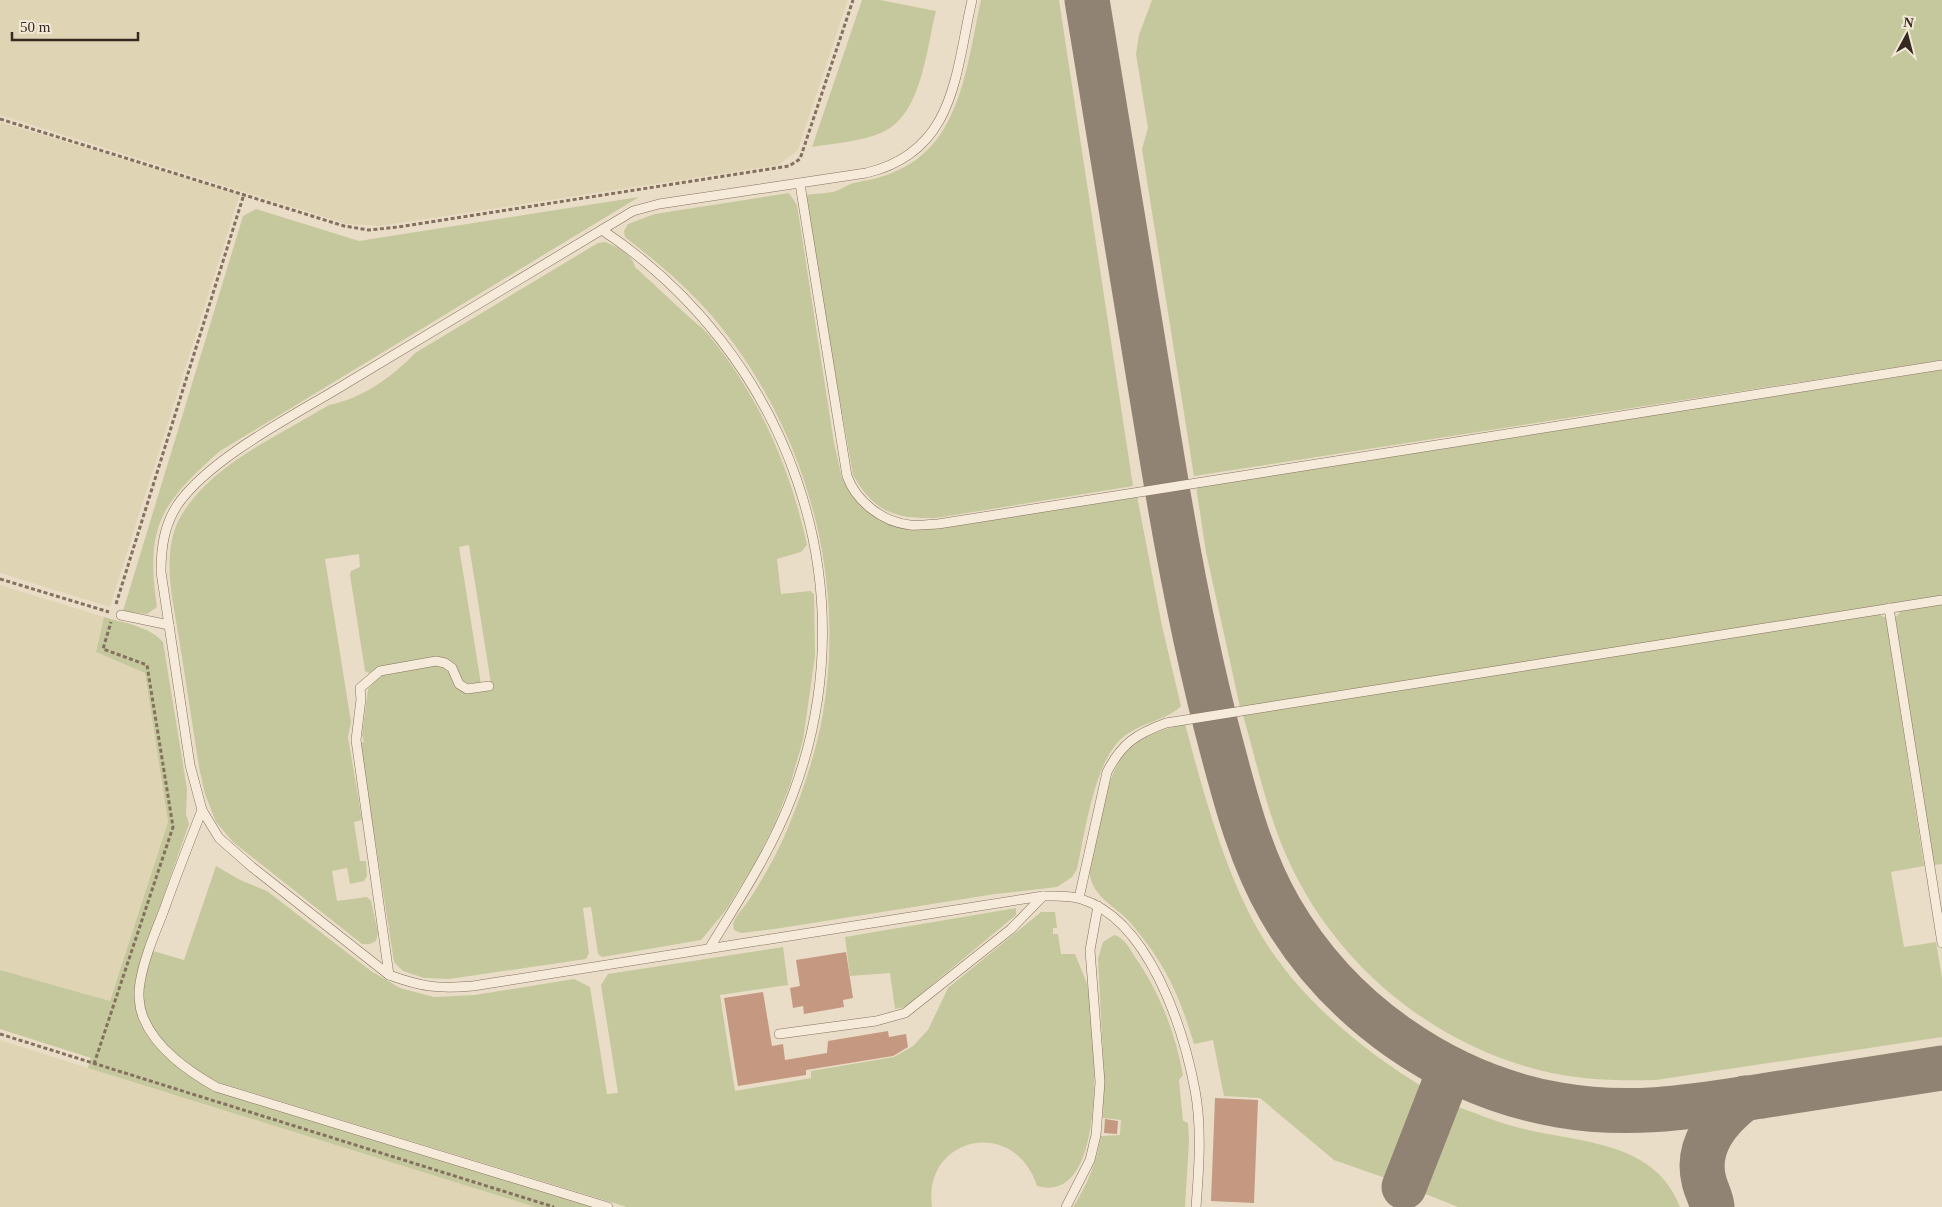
<svg xmlns="http://www.w3.org/2000/svg" width="1942" height="1207" font-family="'Times New Roman',serif">
<style>
.farmland{fill:#dfd5b5}
.green{fill:#c5c79c}
.lines{fill:none;stroke-linecap:round;stroke-linejoin:round}
.taxiway{stroke:#908374;stroke-width:45}
.building{fill:#c49881}
.service-casing{stroke:#84705e;stroke-width:10}
.path{stroke:#84705e;stroke-width:3;stroke-dasharray:4 2.5;stroke-linecap:butt}
.service{stroke:#f6ebda;stroke-width:9}
</style>
<rect width="100%" height="100%" fill="#eaddc7"/>
<!-- farmland -->
<g class="farmland">
<path d="M0,0H848L798,150L779,165L380,226L346,224L0,115Z"/>
<path d="M0,122L240,194L110,607L0,573Z"/>
<path d="M0,585L104,617L96,652L145,673L168,822L110,1001L0,970Z"/>
<path d="M0,1040L88,1068L535,1207H0Z"/>
</g>
<!-- green -->
<g class="green">
<path d="M862,0H880L936,11C926,50 922,116 881,133C859,142 835,143 812,147Z"/>
<path d="M981,0H1059L1133,486L936,518C895,519 874,512 853,475L805,202L806,195C816,193 827,194 836,191C842,189 848,184 854,183C868,180 881,178 894,172C962,145 967,62 981,0Z"/>
<path d="M1152,0H1942V360L1194,476L1142,149L1148,128L1136,54L1139,35Z"/>
<path d="M789,193L797,205L834,443L842,478L850,493L865,509L910,527L1137,496L1162,626L1181,706C1166,721 1140,722 1121,739C1094,764 1085,833 1077,869L1072,877L1057,887L995,894L781,928L741,933L734,930C733,925 733,923 735,919C739,912 745,906 749,900C763,879 775,857 785,835C801,797 814,759 822,719C848,576 805,426 712,316C686,286 656,261 625,237L624,231L628,224L655,214Z"/>
<path d="M639,197L220,451C161,503 145,526 157,607L147,614L123,611L243,216L256,209L359,241Z"/>
<path d="M605,242C616,246 633,255 635,267C653,283 670,300 688,316C694,322 702,327 708,334C759,396 790,467 807,545L801,552L777,559L781,594L810,591L814,594L815,656L803,740L790,785L775,823L755,863L726,910L701,940L602,957L598,954L591,907L583,908L589,953L586,959L449,979L424,978L403,971L394,962L360,743L364,742L362,735L368,689L380,676L438,665L446,667C459,693 464,696 492,690L469,545L459,547L481,684C447,684 468,668 442,658L384,666L369,673L365,671L350,575L351,571L360,567L359,554L325,559L351,722L348,737L362,820L354,822L360,861H366L367,876L364,881L350,884L347,868L332,871L337,901L367,897L371,901L378,933L376,941L370,944H362L233,842L216,822L205,794L200,772C193,730 187,688 180,645C175,609 163,568 174,532C180,510 202,487 219,473C252,446 293,427 329,405C363,398 391,378 415,353L598,243Z"/>
<path d="M1942,370V598L1240,707L1206,552L1196,486Z"/>
<path d="M1942,604V864L1934,865L1895,618L1901,611Z"/>
<path d="M1878,614L1886,618L1924,866L1891,872L1904,947L1936,942L1942,978V1037L1656,1080C1616,1081 1577,1080 1539,1070C1433,1043 1341,968 1293,870C1269,822 1258,767 1243,715Z"/>
<path d="M104,617C124,623 149,626 163,642L187,789L186,814L189,824L140,963C137,976 133,988 135,1001C138,1042 180,1072 213,1090L594,1207H535L88,1068L91,1058L0,1029V970L110,1001L168,822L145,673L96,652Z"/>
<path d="M1185,724C1202,787 1219,852 1248,911C1285,987 1355,1046 1426,1089L1391,1180L1334,1160L1260,1098L1224,1096L1213,1040L1194,1044C1183,1007 1171,976 1148,945C1141,936 1134,926 1126,918C1112,905 1094,896 1090,876C1087,860 1095,842 1098,827C1113,764 1117,740 1185,724Z"/>
<path d="M216,866L240,880L267,891L371,971L400,988L434,997L475,995L574,979L590,987L607,1094L618,1093L601,985L608,974L783,947L788,985L720,995L735,1091L811,1078V1071L894,1057L913,1046L928,1030L948,988L1041,912H1055L1057,928H1053V934H1058L1061,954H1075C1080,967 1087,980 1089,994C1094,1028 1111,1207 1037,1186C1014,1115 922,1137 932,1207H627L211,1080C183,1063 147,1035 143,1000C142,984 149,967 153,951L184,960Z"/>
<path d="M1016,908V915L905,1007L895,1009L890,973L850,976L845,937Z"/>
<path d="M1114,935C1124,937 1130,949 1135,957C1160,993 1175,1032 1183,1075L1179,1080L1183,1121L1188,1123L1189,1141L1185,1207H1073C1087,1186 1097,1161 1101,1136L1120,1135L1121,1120L1103,1118L1104,1075L1098,959L1103,942Z"/>
<path d="M1447,1103C1471,1111 1495,1122 1520,1128C1578,1143 1655,1140 1680,1207H1458L1413,1189Z"/>
</g>
<g class="lines">
<!-- taxiway -->
<g class="taxiway">
<path d="M1087,0C1112,155 1138,309 1163,464C1179,561 1197,656 1223,752C1237,805 1252,861 1280,909C1339,1011 1444,1085 1559,1105C1633,1118 1696,1106 1768,1095C1826,1086 1884,1077 1942,1068"/>
<path d="M1404,1187L1450,1069"/>
<path d="M1712,1207C1711,1197 1706,1190 1704,1181C1695,1145 1719,1118 1745,1098"/>
</g>
</g>
<!-- building -->
<g class="building">
<path d="M846,952L853,998L843,1000L844,1007L804,1014L803,1006L793,1008L790,988L800,986L796,960Z"/>
<path d="M763,992L772,1046L783,1044L785,1060L827,1053L828,1041L888,1031L889,1037L906,1034L908,1047L893,1056L806,1070V1075L738,1086L724,998Z"/>
<path d="M1215,1098L1258,1100L1254,1203L1211,1201Z"/>
<path d="M1105,1119L1118,1121L1117,1134L1104,1133Z"/>
</g>
<g class="lines">
<defs>
<g id="service">
<path d="M972,0C955,75 955,152 866,173L659,204L633,211C538,268 443,326 347,383C297,414 212,456 178,504C164,525 161,548 161,572L190,765L202,810L219,838L252,867L389,975C422,987 438,989 473,986L1043,896C1055,896 1069,895 1081,899C1149,920 1183,1027 1195,1090C1202,1127 1199,1169 1196,1207"/>
<path d="M800,184L847,476C856,501 882,522 910,525C919,526 929,524 938,524L1942,365"/>
<path d="M602,230C787,353 872,583 793,794C772,850 740,898 709,949"/>
<path d="M1889,608L1942,943"/>
<path d="M121,615L169,625"/>
<path d="M202,810C189,843 176,876 164,910C155,933 144,958 140,983C138,993 139,1007 143,1017C156,1049 188,1071 216,1087L608,1207"/>
<path d="M1079,898L1107,772C1122,743 1136,734 1166,723L1942,600"/>
<path d="M389,975L356,740L361,699L360,688L380,671L436,661L445,663L452,668L459,684L467,689L489,686"/>
<path d="M779,1034L876,1021L905,1013L1011,929L1043,896"/>
<path d="M1066,1207L1090,1160L1096,1135L1100,1082L1090,950L1098,906"/>
</g>
</defs>
<!-- service casing -->
<use href="#service" class="service-casing"/>
<!-- path -->
<g class="path">
<path d="M0,119L344,226L369,230L398,227L789,166L800,159L853,0"/>
<path d="M0,579L109,612"/>
<path d="M116,604L244,194"/>
<path d="M0,1034L554,1207"/>
<path d="M94,1064L173,827L147,665L103,649L111,622"/>
</g>
<!-- service -->
<use href="#service" class="service"/>
</g>
<!-- north arrow -->
<g transform="translate(1907 35) rotate(7)" stroke="#f2e8d6" stroke-width="4" paint-order="stroke">
<path d="M0-4L9 19L0 12L-9 19Z" fill="#362920"/>
<text y="-8" font-size="14" font-weight="bold" text-anchor="middle" fill="#362920">N</text>
</g>
<!-- scale -->
<path d="M12 32v8h126v-8" fill="none" stroke="#362920" stroke-width="2.5"/>
<text x="20" y="32" font-size="15" fill="#362920" stroke="#f2e8d6" stroke-width="4" paint-order="stroke">50 m</text>
</svg>
